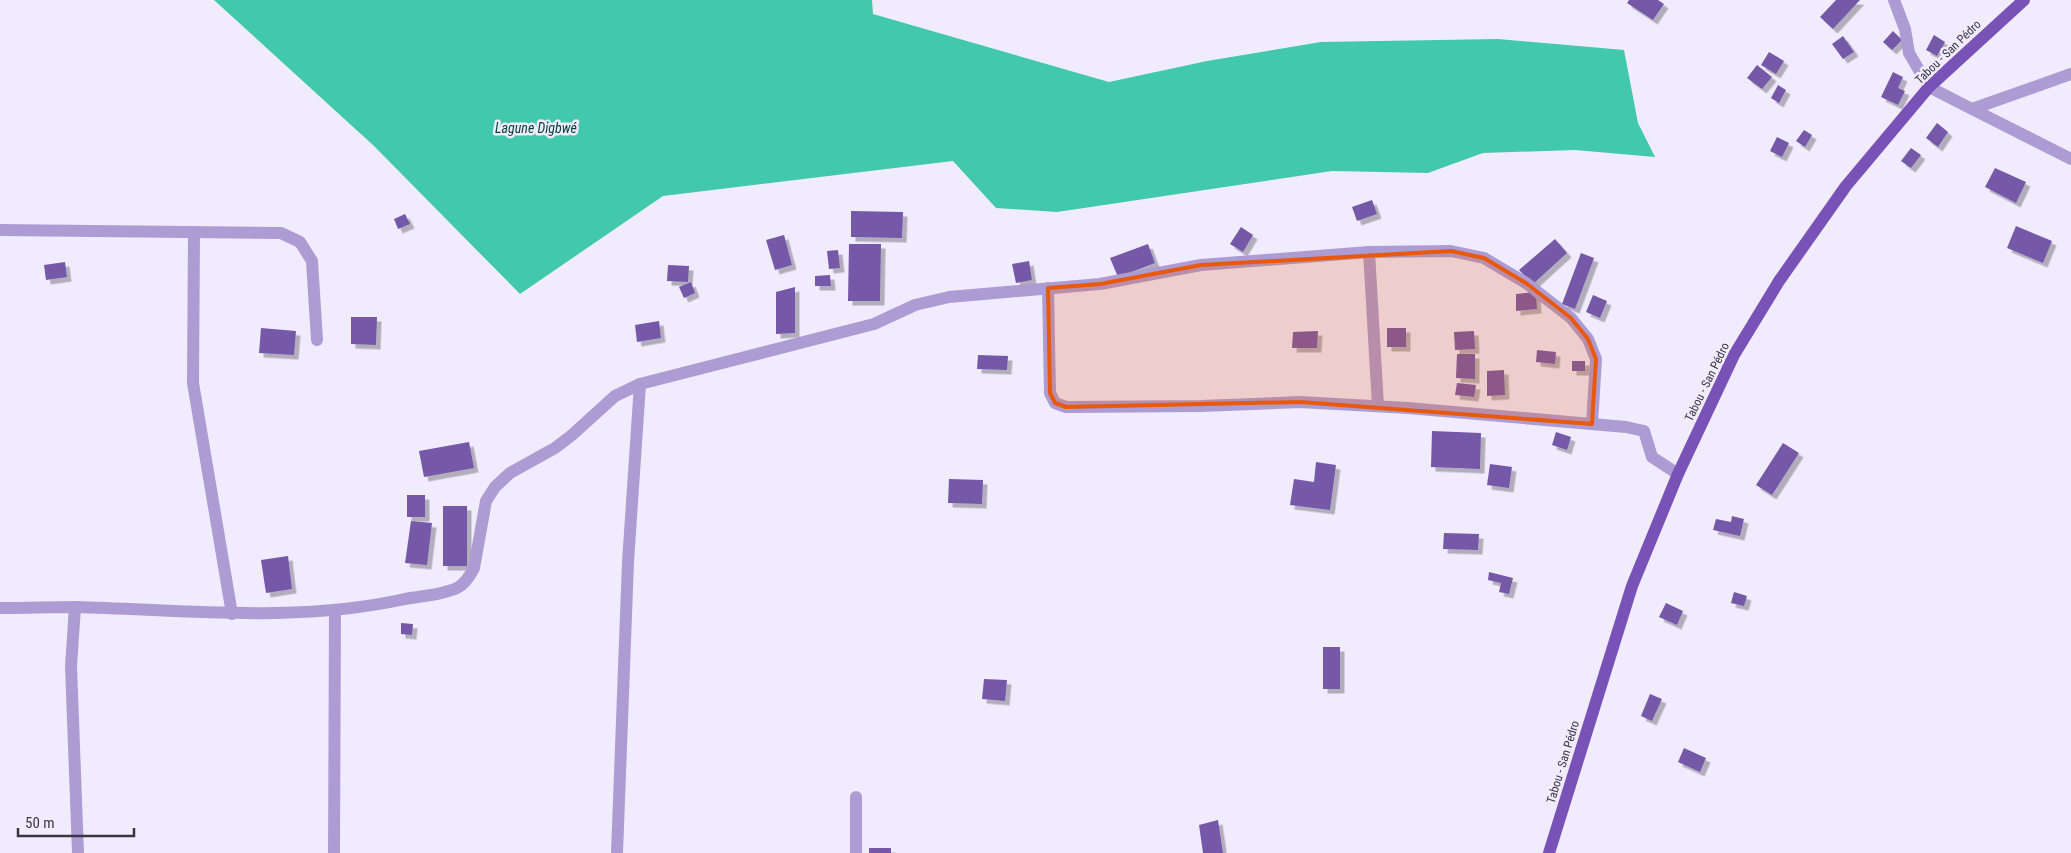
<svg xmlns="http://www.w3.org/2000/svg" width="2071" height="853" font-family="'Roboto Condensed',sans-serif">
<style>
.water{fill:#42c8ac}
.building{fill:#7458a7;filter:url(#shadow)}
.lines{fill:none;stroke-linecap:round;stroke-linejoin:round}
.minor{stroke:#ad9cd4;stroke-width:12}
.primary{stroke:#7952b7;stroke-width:12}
.marked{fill:#e8590c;fill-opacity:0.2;stroke:#e8590c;stroke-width:4;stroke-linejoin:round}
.labels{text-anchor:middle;stroke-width:5;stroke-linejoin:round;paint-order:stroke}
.street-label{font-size:12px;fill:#393641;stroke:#f1ecfd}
.water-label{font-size:14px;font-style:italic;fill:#064237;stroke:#f1ecfd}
</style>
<defs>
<filter id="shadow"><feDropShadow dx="4.5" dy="4.5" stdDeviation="0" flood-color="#0004"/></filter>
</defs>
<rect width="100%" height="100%" fill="#f1ecfd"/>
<!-- water -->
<path class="water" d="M214,0H872L873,14L1109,82L1207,61L1321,42L1498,39L1624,50L1638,123L1655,157L1575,150L1483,153L1428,173L1332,171L1057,212L996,208L953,161L663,196L520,294L374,146Z"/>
<!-- building -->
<g class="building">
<path d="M1629,0H1658L1664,4L1653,20L1627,3Z"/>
<path d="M1836,0H1860L1833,29L1820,17Z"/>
<path d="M1893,31L1902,40L1892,50L1883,42Z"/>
<path d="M1934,35L1945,42L1937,56L1926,50Z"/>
<path d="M1843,36L1854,52L1843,59L1832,44Z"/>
<path d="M1769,52L1784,61L1776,74L1761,65Z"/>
<path d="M1757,65L1772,77L1762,89L1747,78Z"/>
<path d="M1893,72L1903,77L1898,88L1905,91L1898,105L1881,97Z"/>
<path d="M1778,85L1786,90L1779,103L1771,98Z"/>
<path d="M1937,123L1948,132L1938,147L1926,138Z"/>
<path d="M1804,130L1812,135L1805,147L1796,141Z"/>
<path d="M1777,137L1789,143L1782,157L1770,151Z"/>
<path d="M1911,148L1921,155L1911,168L1901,161Z"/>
<path d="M1995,168L2026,182L2016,203L1985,187Z"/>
<path d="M1372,200L1377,214L1357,221L1352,207Z"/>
<path d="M851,211L903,212L902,238L851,237Z"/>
<path d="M405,214L410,224L398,229L394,219Z"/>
<path d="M2016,226L2052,241L2043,263L2007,248Z"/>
<path d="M1241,227L1253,235L1243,252L1230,244Z"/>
<path d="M784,235L792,265L775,270L766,240Z"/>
<path d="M1555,239L1567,253L1533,284L1519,270Z"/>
<path d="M849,244H881L880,301H848Z"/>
<path d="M1148,244L1155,263L1118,277L1110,258Z"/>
<path d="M838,250L840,268L829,269L827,251Z"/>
<path d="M1581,253L1594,258L1575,309L1562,304Z"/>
<path d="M1029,261L1032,280L1016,283L1012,264Z"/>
<path d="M65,262L67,277L46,280L44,265Z"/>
<path d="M668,265L689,266L688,282L667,281Z"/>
<path d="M830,275L831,286H815V276Z"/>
<path d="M691,282L695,293L684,298L679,287Z"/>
<path d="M795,287V333L776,334V292Z"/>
<path d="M1536,292L1537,309L1516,311V294Z"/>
<path d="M1593,295L1607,301L1600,318L1586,312Z"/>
<path d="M351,317H377L376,345L351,344Z"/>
<path d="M659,321L661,338L637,342L635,325Z"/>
<path d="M261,328L296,331L294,355L259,353Z"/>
<rect x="1387" y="328" width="19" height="19"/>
<path d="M1318,331L1317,348H1292L1293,332Z"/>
<path d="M1474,331L1475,349L1455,350L1454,332Z"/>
<path d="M1537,350L1556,352L1555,364L1536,362Z"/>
<path d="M1457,354H1475V379L1456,378Z"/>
<path d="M978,355L1008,356L1007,370L977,369Z"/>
<rect x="1572" y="361" width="13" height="10"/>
<path d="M1504,370L1505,395L1487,396V371Z"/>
<path d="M1457,383L1476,385L1474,397L1455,395Z"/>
<path d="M1432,431L1481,433L1480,469L1431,467Z"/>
<path d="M1556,432L1571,437L1567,450L1552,445Z"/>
<path d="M469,442L474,468L424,477L419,451Z"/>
<path d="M1783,443L1799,453L1772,495L1756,485Z"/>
<path d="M1316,462L1336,465L1330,510L1290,505L1294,479L1314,482Z"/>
<path d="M1490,464L1512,467L1509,488L1487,485Z"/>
<path d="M949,479L983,480L982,504L948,503Z"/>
<rect x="407" y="495" width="18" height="22"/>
<rect x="443" y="506" width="24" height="60"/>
<path d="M1732,516L1744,519L1740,536L1713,530L1716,519L1731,522Z"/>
<path d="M411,521L432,523L427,565L405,563Z"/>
<path d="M1444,533L1479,534L1478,550L1443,549Z"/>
<path d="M288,556L292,589L266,593L261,560Z"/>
<path d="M1489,572L1513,578L1509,594L1499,592L1501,583L1488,580Z"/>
<path d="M1734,592L1747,596L1744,606L1731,603Z"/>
<path d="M1666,603L1683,611L1677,625L1659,617Z"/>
<path d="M401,623L413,624L412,635L401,634Z"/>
<rect x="1323" y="647" width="17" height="42"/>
<path d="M984,679L1007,680L1005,701L982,699Z"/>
<path d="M1650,694L1662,699L1652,721L1641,716Z"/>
<path d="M1684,748L1706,758L1700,772L1678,762Z"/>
<path d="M1218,820L1223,853H1203L1199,825Z"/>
<rect x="869" y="848" width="22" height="5"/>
</g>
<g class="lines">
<!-- minor -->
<g class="minor">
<path d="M1894,0L1905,29L1909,53L1929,87L1972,109L2071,74"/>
<path d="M1972,109L2071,159"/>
<path d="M0,230L281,233L300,242L312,261L317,340"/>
<path d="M194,232L193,383L232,614"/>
<path d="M1369,252L1378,406"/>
<path d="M1048,288L1050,393L1055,403L1066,407L1201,406L1300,402L1408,408L1626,427L1644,431L1652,457L1678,474"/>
<path d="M75,607L71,666L78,853"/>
<path d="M0,608C25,608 51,607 76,607C187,610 296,623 405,599C421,596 442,595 457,588C465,584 470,576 474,568L486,501L495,487L510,473L555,448L572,435L615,396L640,384L874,324L915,305L949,297L1100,284L1201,265L1369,252L1451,251L1484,258L1526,283L1571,318L1588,339L1596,359L1592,424"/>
<path d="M856,797V853"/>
<path d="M334,853L335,611"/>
<path d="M617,853L628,562L640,384"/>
</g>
<!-- primary -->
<path class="primary" d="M1549,853L1632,586L1678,474L1734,355L1779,281L1846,186L1929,87L2024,0"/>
</g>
<!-- marked area -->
<path class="marked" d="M1451,251L1484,258L1526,283L1571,318L1588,339L1596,359L1592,424L1300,402L1066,407L1055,403L1050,393L1048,288L1100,284L1201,265Z"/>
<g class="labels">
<!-- street labels -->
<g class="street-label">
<text transform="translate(1948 52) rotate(-44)" y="4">Tabou - San Pédro</text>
<text transform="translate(1707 382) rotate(-64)" y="4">Tabou - San Pédro</text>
<text transform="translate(1563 762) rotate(-73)" y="4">Tabou - San Pédro</text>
</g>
<!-- water labels -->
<g class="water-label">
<text x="536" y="133">Lagune Digbwé</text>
</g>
</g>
<!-- scale -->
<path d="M18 828v8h116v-8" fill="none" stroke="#393641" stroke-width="2.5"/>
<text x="25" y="828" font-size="15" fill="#393641" stroke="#f1ecfd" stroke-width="4" paint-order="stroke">50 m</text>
</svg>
